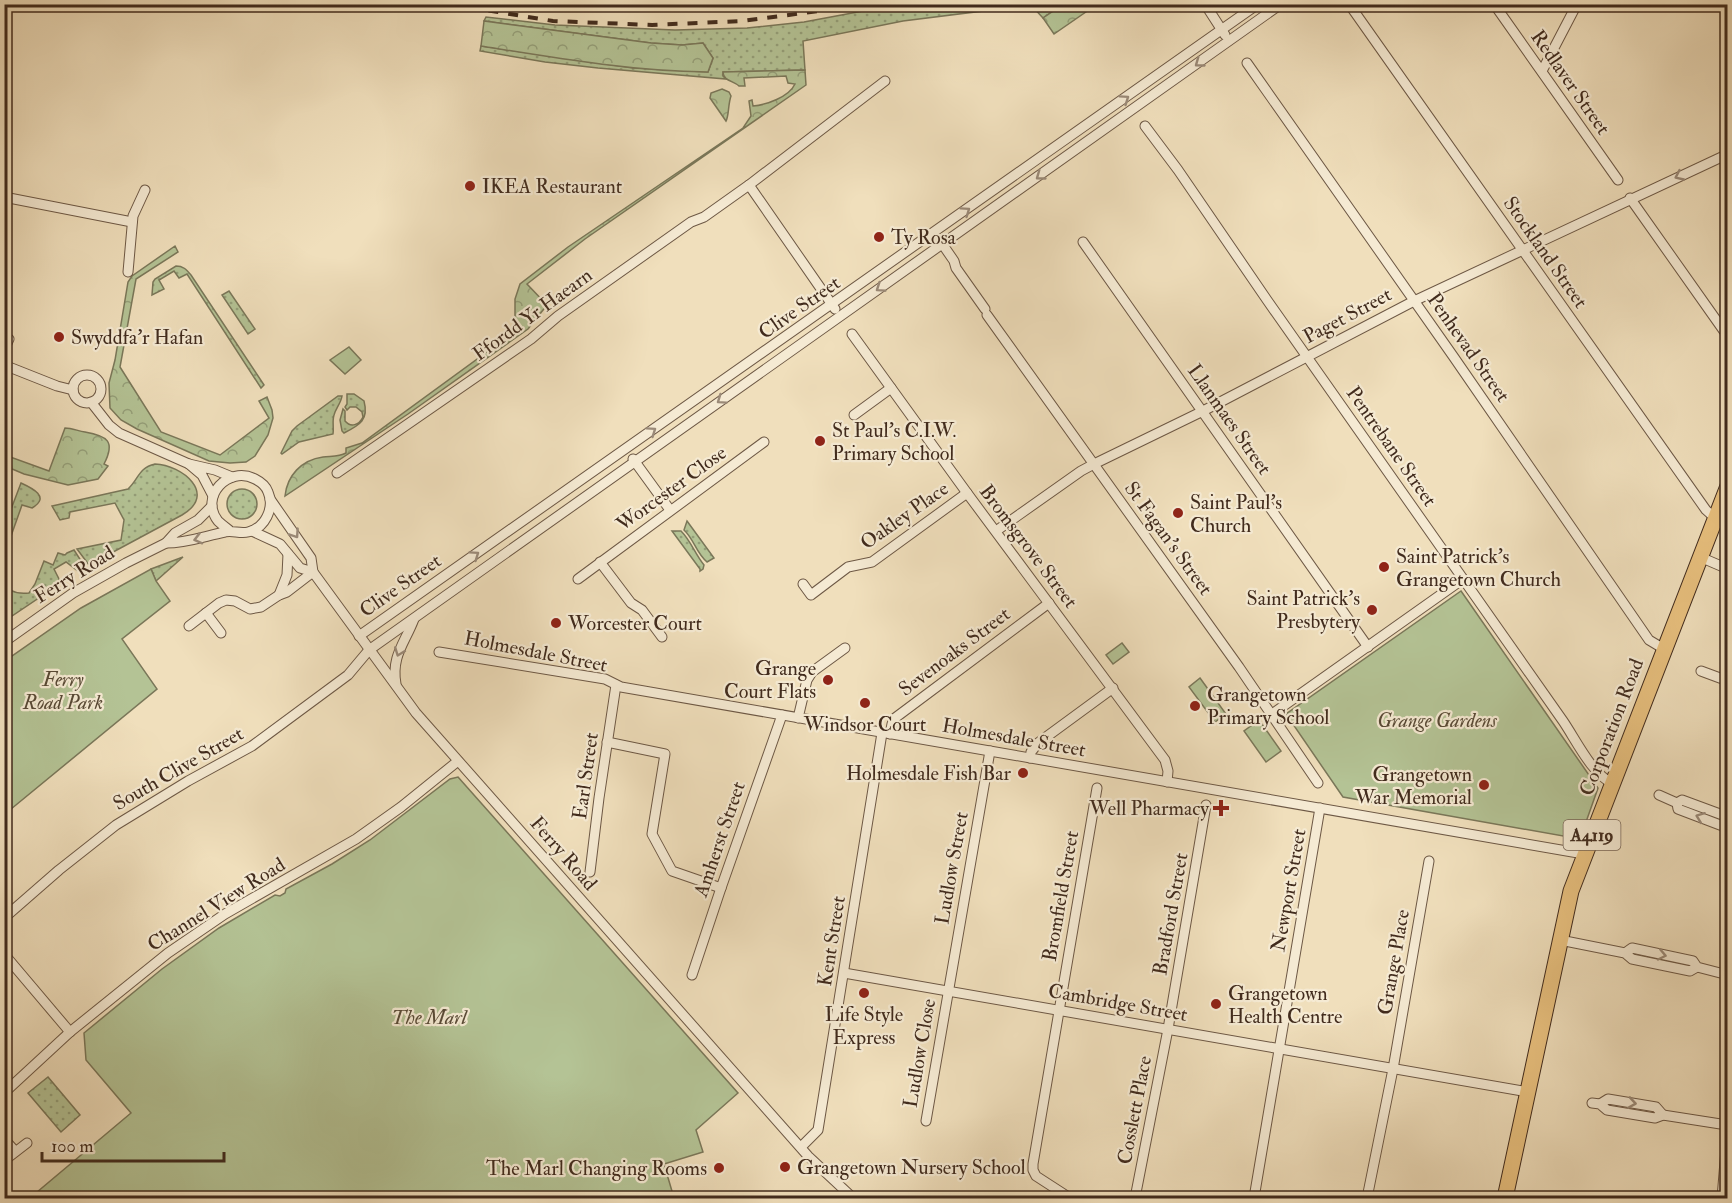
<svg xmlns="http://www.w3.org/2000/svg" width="1732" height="1203" font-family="'IM FELL Double Pica',serif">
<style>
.grass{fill:url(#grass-dots);stroke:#7a7759;stroke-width:1.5}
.forest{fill:url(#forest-crowns);stroke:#7a7759;stroke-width:1.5}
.park{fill:#b4c395;stroke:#7a7759;stroke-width:1.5}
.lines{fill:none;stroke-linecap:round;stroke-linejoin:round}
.street-casing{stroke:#6d5845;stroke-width:11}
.primary-casing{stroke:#412b1d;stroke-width:17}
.street{stroke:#f5ead3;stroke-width:9}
.primary{stroke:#e8c07e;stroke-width:15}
.rail{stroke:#412b1d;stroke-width:4;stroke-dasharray:10 10;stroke-linecap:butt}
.oneway{stroke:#9b8a78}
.poi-dot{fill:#8f2418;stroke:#f5ead3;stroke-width:2}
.labels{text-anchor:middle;stroke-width:4.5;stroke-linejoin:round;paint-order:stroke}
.shield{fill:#f5ead3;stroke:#776454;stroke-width:1.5}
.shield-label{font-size:18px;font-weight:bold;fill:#412b1d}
.street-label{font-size:20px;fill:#412b1d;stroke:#f5ead3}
.poi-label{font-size:20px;fill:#412b1d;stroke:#f5ead3;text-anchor:start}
.park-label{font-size:20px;font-style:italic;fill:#584935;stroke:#f5ead3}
</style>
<defs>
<pattern id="grass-dots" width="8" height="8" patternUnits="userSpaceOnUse" patternTransform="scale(1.5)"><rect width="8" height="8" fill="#b4c395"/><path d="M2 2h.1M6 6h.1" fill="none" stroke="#949f79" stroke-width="1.8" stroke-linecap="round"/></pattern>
<pattern id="forest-crowns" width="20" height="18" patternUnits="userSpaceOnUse" patternTransform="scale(1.5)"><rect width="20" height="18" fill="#b4c395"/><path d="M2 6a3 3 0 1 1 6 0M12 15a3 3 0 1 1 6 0" fill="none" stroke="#949f79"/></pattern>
</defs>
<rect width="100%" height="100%" fill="#f0dfbc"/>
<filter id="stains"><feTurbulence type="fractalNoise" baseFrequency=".00333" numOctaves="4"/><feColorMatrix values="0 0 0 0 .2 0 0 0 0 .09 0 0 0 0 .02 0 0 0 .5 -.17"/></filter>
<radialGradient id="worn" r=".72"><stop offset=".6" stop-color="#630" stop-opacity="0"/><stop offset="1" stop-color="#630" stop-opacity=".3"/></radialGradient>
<!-- grass -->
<g class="grass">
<path d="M895,5H1062L1043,18L1031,5L903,21L803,41L805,70L723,72V76L726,79L598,68L545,62L480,51L481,46L633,68L708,72L713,58L703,43L682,45L651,43L484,21L486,17L555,25L675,30L747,28L804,22Z"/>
<path d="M176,266C183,266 186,269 191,275L264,385L261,388L187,274L179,278L174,271L159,280L164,289L152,295L153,282L155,279Z"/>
<path d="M229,291L255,329L248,334L222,295Z"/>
<path d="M347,394H354L364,401C369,420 360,425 344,433L342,431L340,420L343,409L345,411V421C351,428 359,425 363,417L362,412L356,407H350L347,410L345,407L347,404Z"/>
<path d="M338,396H342C341,403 336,408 334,415C332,421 334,428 333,434L299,442L282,454L281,453L292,431L297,426Z"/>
<path d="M155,464C182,465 218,494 182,515L89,565L77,549L121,540L124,520L115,503L70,512L69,518L60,520L52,506L128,489C139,479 138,468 155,464Z"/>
<path d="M21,483C32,488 51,497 32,508L22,505L5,553V525Z"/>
<circle cx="242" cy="504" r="15"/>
<path d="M687,521L714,558L707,562C696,553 694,539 684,530Z"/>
<path d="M672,531H681C691,541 695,554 704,565L703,569L700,571V569Z"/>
<path d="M74,550L85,567L78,571L66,562L54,569L61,583L9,618L5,613V583C9,593 20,594 29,593L35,584L44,561L53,565L58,553L65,555L67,553Z"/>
<path d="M183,557L156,581L151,569Z"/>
<path d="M48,1077L80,1115L61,1132L28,1093Z"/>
</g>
<!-- forest -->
<g class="forest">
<path d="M1062,5V4L1096,5L1054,34L1043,18Z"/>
<path d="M484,21L651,43L682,45L703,43L713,58L708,72C631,71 556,58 481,46Z"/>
<path d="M805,70L806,85L585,239L527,284L547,305L528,329L408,414L285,496C287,476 301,460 323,457C331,456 339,457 346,453V448L362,443L510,335L515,327V299L520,284L568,247L743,128L751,116L749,101L752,100L753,106C766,105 789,97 795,84L788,83L786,76L744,78L745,86H739C734,81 723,81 723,72Z"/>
<path d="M722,89L729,92L731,96C728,104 729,116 726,121L710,98L711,93Z"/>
<path d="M175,246L178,252L136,279L120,367L161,432L220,455L269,418L259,401L267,397L272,410L273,418L268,435L255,456L246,462L230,463L209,461L137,429L121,420L110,408L109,383L115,360L128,282L132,276Z"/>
<path d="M65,428C72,428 78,431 85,432C107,436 116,441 104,464L108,466L98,479L68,485L24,474L5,466V455L49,471Z"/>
</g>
<!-- park -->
<g class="park">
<path d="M349,347L361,360L345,374L330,360Z"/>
<path d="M151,569L156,581L170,601L122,639L157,689L5,814V661L81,608Z"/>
<path d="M1461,591L1598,788L1580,839L1343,797L1286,714Z"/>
<path d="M1122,643L1129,652L1113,664L1106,655Z"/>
<path d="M1200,678L1226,714L1215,722L1189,687Z"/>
<path d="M1259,720L1281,751L1266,762L1244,731Z"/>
<path d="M458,777L738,1093L696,1130L703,1152L664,1164L674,1198H30L131,1113L86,1060L84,1033L162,969L219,928L275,895L280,896L285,893L286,889L332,864L370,840L450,779Z"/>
</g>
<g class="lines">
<defs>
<g id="street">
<path d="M1205,4L1225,35"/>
<path d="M1349,4L1706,510L1715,518"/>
<path d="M1494,4L1618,180"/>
<path d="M1247,63L1453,356L1649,640L1664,649"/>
<path d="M1542,71L1577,4"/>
<path d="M1145,126L1178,170L1267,300L1563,721C1576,740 1592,774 1612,783"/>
<path d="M4,197L132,222"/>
<path d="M1630,198L1724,331L1728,332"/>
<path d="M1083,242L1368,647"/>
<path d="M943,245L954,261L956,268L985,309"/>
<path d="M128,272L133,216L145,190"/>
<path d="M835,309L749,185L885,81"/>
<path d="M987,315L1239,667L1318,783"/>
<path d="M852,334L967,493L1165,760L1168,771L1167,782"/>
<path d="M4,350L9,339"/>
<path d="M4,365L57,386L73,390"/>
<circle cx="87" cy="389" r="14"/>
<path d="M91,402L109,425L119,433L189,464"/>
<path d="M854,415L891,388"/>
<path d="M633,459L670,510"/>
<path d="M337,473L531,339L558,316L691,222L704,217L749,185"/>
<path d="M213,496L202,475L189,464L215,470L232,477"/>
<path d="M270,499L311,558L313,572L416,713L808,1156L853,1198"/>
<path d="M252,531L280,544L300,568L313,572"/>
<path d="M996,531L1081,471L1094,464L1203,411L1414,301L1728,154"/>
<path d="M166,543C187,543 205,536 225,532C232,530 240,534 248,532C265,528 275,508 268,492C266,486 261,482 255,479C228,465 199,497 218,521C221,524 225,527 229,530"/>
<path d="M1700,557L1728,569"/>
<path d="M600,562L631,603L642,610L662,637"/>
<path d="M578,579L764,442"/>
<path d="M803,584L811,595L848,567L872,562L967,493"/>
<path d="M279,595L287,575L288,554"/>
<path d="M206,613L221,633"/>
<path d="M189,626L219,603L226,600L235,601L250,609L261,607L279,595L287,592L313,572"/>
<path d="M359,636L1258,4"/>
<path d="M4,642L73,593L126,563L166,543L175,533L198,520L212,506"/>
<path d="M439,652L605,679L621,687L1584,854"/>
<path d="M1701,671L1728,681"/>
<path d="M396,684C391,656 405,643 414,619"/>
<path d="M1272,714L1463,579"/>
<path d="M798,718L807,680L812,672L845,648"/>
<path d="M890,734L892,724L895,718L1049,603"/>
<path d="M607,742L665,754L652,834L672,871L721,888"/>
<path d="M1030,758L1031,752L1038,743L1113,688"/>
<path d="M1659,795L1677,803L1682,800L1728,817"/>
<path d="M1677,803L1678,809L1728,828"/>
<path d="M590,872L599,798L616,685"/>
<path d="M4,918L59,870L116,825L188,781L252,746L348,675L369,650C673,436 977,220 1281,4"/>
<path d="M1560,940L1625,953L1632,959L1690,971L1697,967"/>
<path d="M1625,953L1632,948L1693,961L1697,967L1728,975"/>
<path d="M4,954L70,1032"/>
<path d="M844,973L1528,1092"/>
<path d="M692,975L721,888L782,715"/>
<path d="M4,1093L70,1032L168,953L225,914L356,839L401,807L458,761"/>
<path d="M1592,1103L1600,1104L1607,1110L1655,1118L1663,1115L1727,1125"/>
<path d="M1600,1104L1608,1099L1656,1107L1663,1115"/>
<path d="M926,1121L990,751"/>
<path d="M4,1139L15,1151"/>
<path d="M801,1147L818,1130L882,733"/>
<path d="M5,1160L27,1143"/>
<path d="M1070,1198L1036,1176L1033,1170V1164L1097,788"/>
<path d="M1135,1198L1168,1029L1206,805"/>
<path d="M1254,1198L1320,808"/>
<path d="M1367,1198L1393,1069L1429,861"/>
<path d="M1722,1198L1728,1125"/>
</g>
<path id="primary" d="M1505,1198L1571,891L1728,486"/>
</defs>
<!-- street casing -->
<use href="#street" class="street-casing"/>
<!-- primary casing -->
<use href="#primary" class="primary-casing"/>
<!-- street -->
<use href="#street" class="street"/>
<!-- primary -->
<use href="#primary" class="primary"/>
<!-- rail -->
<path class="rail" d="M449,4L553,21L652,25L742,21L873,4"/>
</g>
<!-- one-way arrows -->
<defs><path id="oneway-chevron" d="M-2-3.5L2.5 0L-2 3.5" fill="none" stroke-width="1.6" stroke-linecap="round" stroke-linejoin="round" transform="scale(1.5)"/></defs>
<g class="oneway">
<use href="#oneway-chevron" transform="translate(1199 63) rotate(144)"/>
<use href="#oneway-chevron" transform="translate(1125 99) rotate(-35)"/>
<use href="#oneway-chevron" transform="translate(1040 176) rotate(144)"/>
<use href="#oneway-chevron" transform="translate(1679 176) rotate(155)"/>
<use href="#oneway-chevron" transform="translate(966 211) rotate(-35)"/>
<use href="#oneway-chevron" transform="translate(880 288) rotate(146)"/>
<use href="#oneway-chevron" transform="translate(721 400) rotate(145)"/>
<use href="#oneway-chevron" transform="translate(652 431) rotate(-35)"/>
<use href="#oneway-chevron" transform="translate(295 534) rotate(56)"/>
<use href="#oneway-chevron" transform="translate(198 539) rotate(166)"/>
<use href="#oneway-chevron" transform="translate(475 555) rotate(-35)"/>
<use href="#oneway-chevron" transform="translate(399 652) rotate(111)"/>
<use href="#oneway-chevron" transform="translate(1700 817) rotate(-159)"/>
<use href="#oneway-chevron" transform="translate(1662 955) rotate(12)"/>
<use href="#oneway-chevron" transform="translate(1632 1103) rotate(9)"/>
</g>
<!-- markers -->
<g class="poi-dot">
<circle cx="470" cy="186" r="6"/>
<circle cx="879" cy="237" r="6"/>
<circle cx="59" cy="337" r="6"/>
<circle cx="820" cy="441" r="6"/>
<circle cx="1178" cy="513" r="6"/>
<circle cx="1384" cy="567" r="6"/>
<circle cx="1372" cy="610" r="6"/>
<circle cx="556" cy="623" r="6"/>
<circle cx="828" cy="680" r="6"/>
<circle cx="865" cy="703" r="6"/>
<circle cx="1195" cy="706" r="6"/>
<circle cx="1023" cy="773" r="6"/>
<circle cx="1484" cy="785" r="6"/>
<path d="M1218 799h6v6h6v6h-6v6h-6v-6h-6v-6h6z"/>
<circle cx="864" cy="993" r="6"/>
<circle cx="1216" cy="1004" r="6"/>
<circle cx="785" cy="1167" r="6"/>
<circle cx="719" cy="1168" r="6"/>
</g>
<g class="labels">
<!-- shield labels -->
<rect class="shield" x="1563.5" y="820" width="57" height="30" rx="4.5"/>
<g class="shield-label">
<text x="1592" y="841">A4119</text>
</g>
<!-- street labels -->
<g class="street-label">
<text transform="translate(1571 82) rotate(55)" y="7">Redlaver Street</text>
<text transform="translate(1546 252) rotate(55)" y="7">Stockland Street</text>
<text transform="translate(799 307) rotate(-35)" y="7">Clive Street</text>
<text transform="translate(532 314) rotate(-36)" y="7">Ffordd Yr Haearn</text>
<text transform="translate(1347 315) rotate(-28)" y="7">Paget Street</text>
<text transform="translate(1469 347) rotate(55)" y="7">Penhevad Street</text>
<text transform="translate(1230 419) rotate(55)" y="7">Llanmaes Street</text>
<text transform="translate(1392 446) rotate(55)" y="7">Pentrebane Street</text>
<text transform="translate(671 488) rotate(-36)" y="7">Worcester Close</text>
<text transform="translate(904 515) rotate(-35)" y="7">Oakley Place</text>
<text transform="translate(1169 538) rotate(54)" y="7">St Fagan's Street</text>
<text transform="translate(1029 546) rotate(53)" y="7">Bromsgrove Street</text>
<text transform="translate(74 574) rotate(-32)" y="7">Ferry Road</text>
<text transform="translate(400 585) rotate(-35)" y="7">Clive Street</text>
<text transform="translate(536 651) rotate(11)" y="7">Holmesdale Street</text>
<text transform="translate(954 651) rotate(-37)" y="7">Sevenoaks Street</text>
<text transform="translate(1611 727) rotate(-69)" y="7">Corporation Road</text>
<text transform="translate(1014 737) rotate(10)" y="7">Holmesdale Street</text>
<text transform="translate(178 768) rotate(-30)" y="7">South Clive Street</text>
<text transform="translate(585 776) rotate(-82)" y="7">Earl Street</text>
<text transform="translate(719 839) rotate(-71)" y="7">Amherst Street</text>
<text transform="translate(564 853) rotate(49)" y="7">Ferry Road</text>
<text transform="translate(951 868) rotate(-80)" y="7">Ludlow Street</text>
<text transform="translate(1288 890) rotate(-80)" y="7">Newport Street</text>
<text transform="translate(1060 896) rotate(-80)" y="7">Bromfield Street</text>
<text transform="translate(216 904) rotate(-32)" y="7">Channel View Road</text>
<text transform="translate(1170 914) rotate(-80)" y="7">Bradford Street</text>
<text transform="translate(831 941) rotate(-81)" y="7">Kent Street</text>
<text transform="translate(1393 962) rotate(-80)" y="7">Grange Place</text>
<text transform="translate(1118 1002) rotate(10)" y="7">Cambridge Street</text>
<text transform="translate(919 1053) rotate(-80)" y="7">Ludlow Close</text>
<text transform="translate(1134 1110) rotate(-79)" y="7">Cosslett Place</text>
</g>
<!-- poi labels -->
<g class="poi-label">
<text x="482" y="193">IKEA Restaurant</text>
<text x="891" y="244">Ty Rosa</text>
<text x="71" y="344">Swyddfa’r Hafan</text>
<text x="832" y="437">St Paul's C.I.W.<tspan x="832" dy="23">Primary School</tspan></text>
<text x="1190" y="509">Saint Paul's<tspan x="1190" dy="23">Church</tspan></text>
<text x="1396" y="563">Saint Patrick's<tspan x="1396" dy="23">Grangetown Church</tspan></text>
<text x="1360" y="605" text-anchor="end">Saint Patrick's<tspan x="1360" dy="23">Presbytery</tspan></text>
<text x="568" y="630">Worcester Court</text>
<text x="816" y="675" text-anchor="end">Grange<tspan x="816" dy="23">Court Flats</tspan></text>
<text x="1207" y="701">Grangetown<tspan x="1207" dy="23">Primary School</tspan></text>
<text x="865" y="731" text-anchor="middle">Windsor Court</text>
<text x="1011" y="780" text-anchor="end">Holmesdale Fish Bar</text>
<text x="1472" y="781" text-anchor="end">Grangetown<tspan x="1472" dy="23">War Memorial</tspan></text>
<text x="1209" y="815" text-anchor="end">Well Pharmacy</text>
<text x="1228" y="1000">Grangetown<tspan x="1228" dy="23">Health Centre</tspan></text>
<text x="864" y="1021" text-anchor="middle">Life Style<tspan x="864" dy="23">Express</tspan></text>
<text x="797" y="1174">Grangetown Nursery School</text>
<text x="707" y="1175" text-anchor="end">The Marl Changing Rooms</text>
</g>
<!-- park labels -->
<g class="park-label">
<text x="63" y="686">Ferry<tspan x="63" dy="23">Road Park</tspan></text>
<text x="1437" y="727">Grange Gardens</text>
<text x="429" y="1024">The Marl</text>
</g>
</g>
<!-- margin -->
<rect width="1732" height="1203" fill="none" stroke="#f0dfbc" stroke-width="24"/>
<rect x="6" y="6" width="1720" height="1191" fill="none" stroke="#412b1d" stroke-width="3"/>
<rect x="12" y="12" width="1708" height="1179" fill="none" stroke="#412b1d" stroke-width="1.5"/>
<!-- scale -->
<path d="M42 1152v9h182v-9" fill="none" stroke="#412b1d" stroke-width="3"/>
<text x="51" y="1152" font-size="18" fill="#412b1d" stroke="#f5ead3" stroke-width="4.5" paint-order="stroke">100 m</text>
<rect width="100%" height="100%" filter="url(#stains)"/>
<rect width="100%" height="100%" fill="url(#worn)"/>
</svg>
